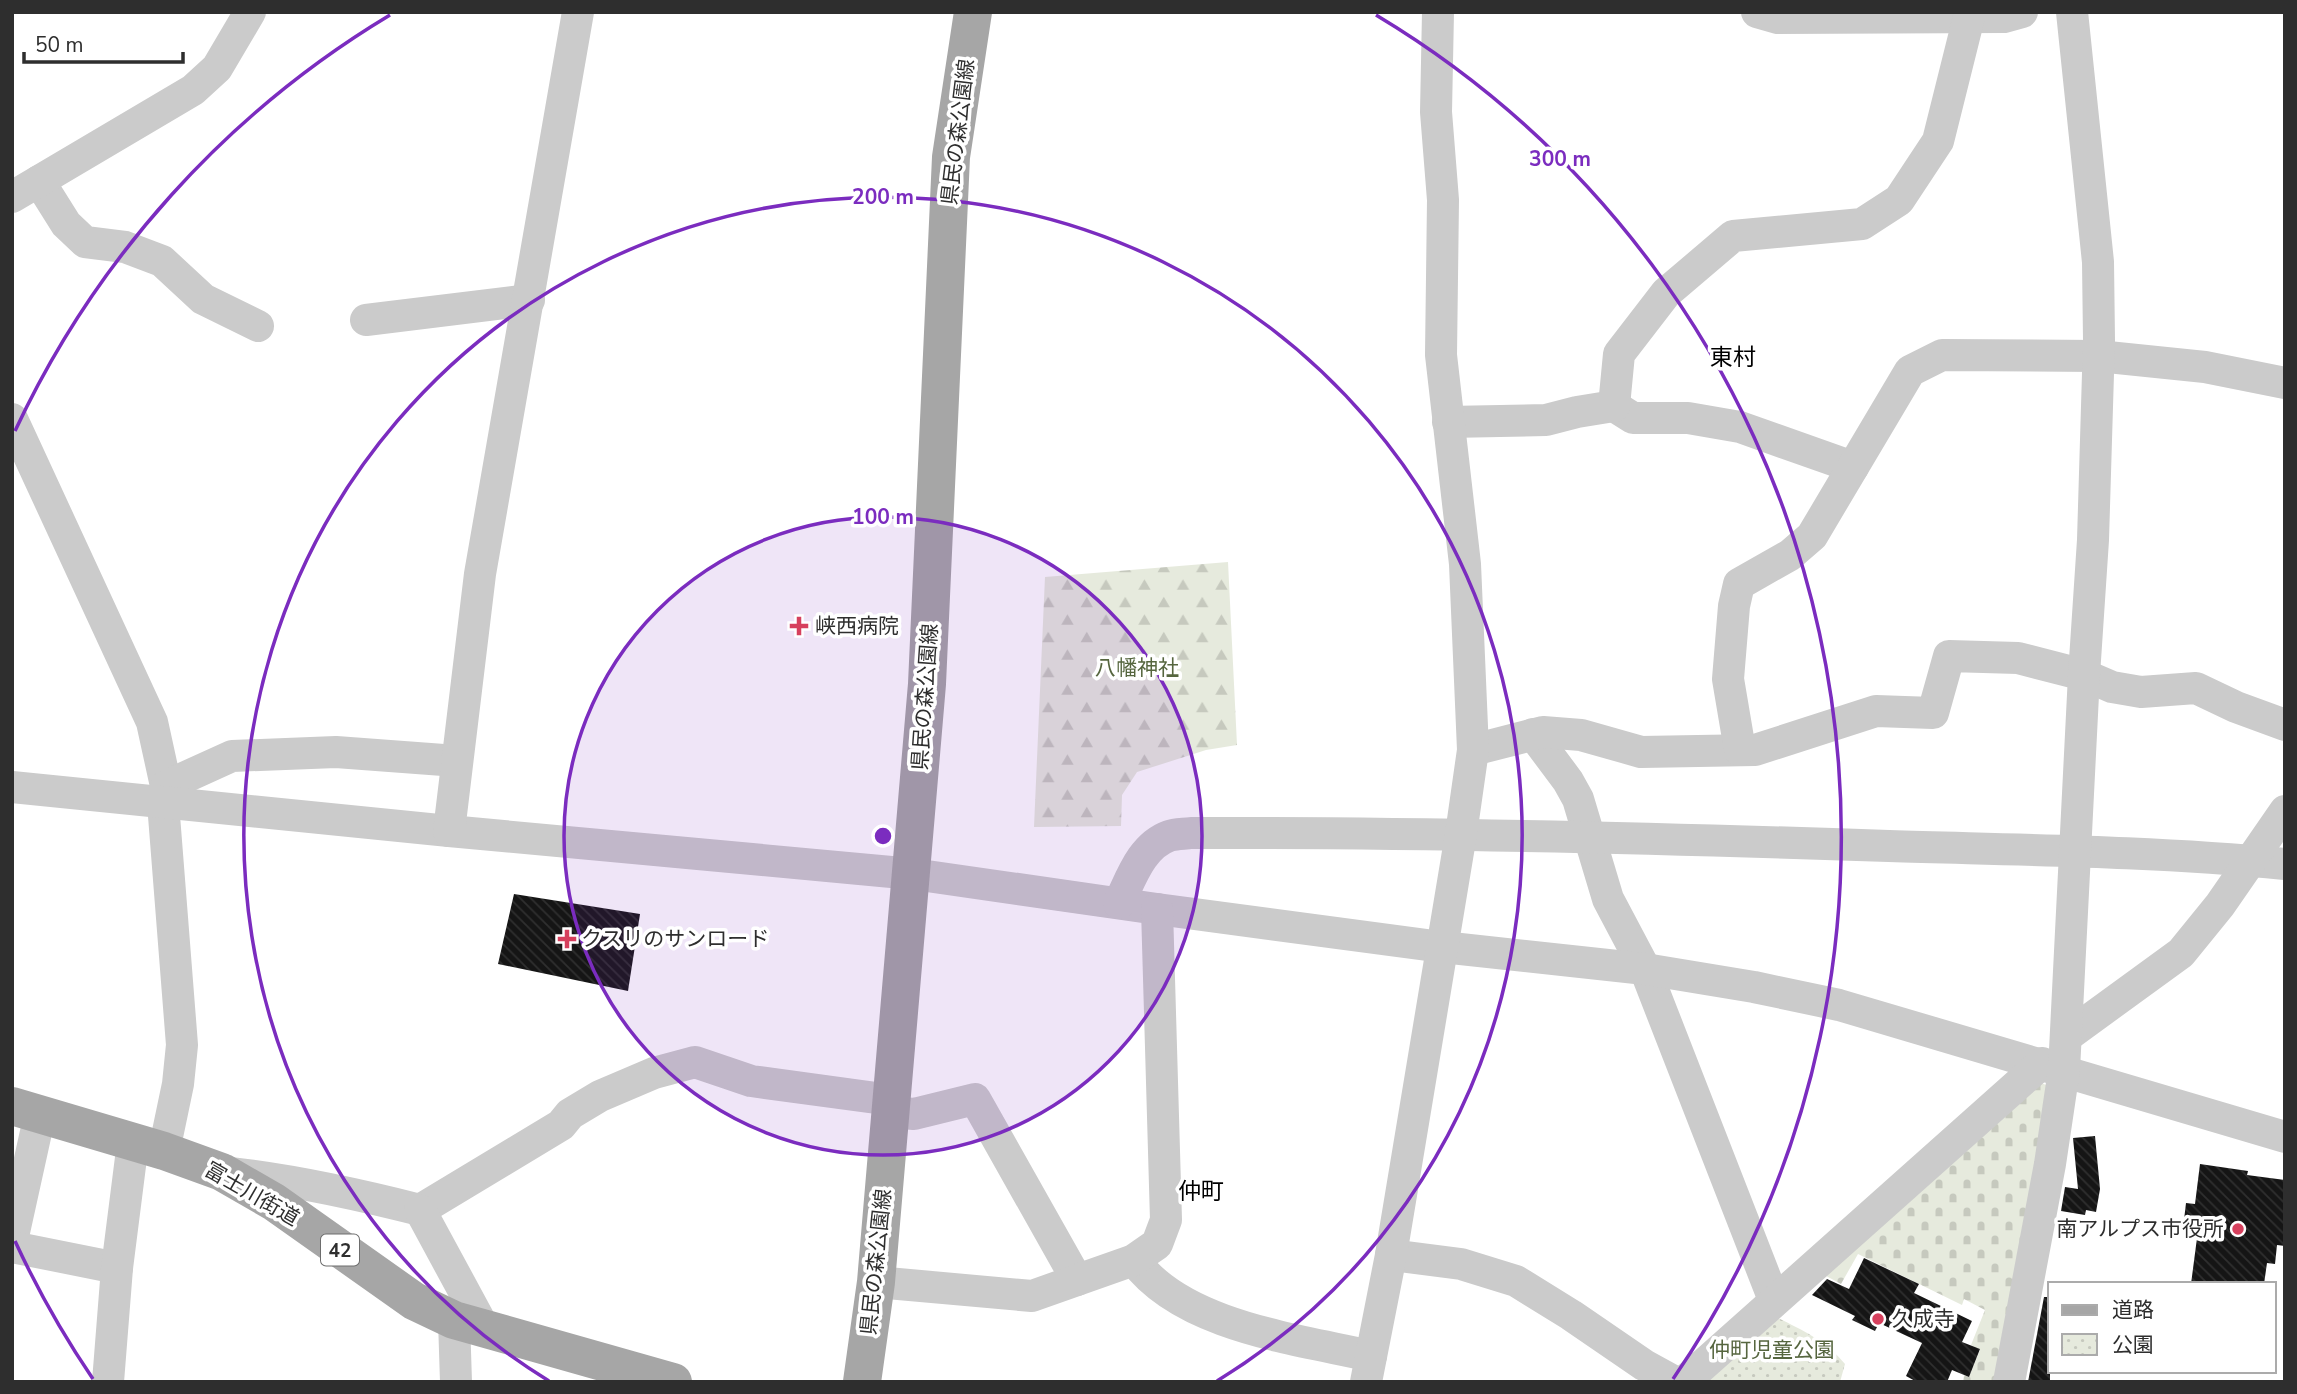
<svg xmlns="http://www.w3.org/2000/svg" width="2297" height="1394" font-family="'Nunito Sans','Noto Sans JP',sans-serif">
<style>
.forest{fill:url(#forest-firs)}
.cemetery{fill:url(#cemetery-stones)}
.park{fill:url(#park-dots)}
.building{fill:url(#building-back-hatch)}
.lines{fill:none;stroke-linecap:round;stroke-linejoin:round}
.minor{stroke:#cbcbcb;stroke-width:32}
.major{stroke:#a6a6a6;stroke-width:38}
.ring{fill:none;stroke:#7b2cbf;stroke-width:3.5}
.poi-dot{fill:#d6405d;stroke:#fff;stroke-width:2.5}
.labels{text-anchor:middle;stroke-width:7;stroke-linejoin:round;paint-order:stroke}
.shield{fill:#fff;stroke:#6d6d6d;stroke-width:2}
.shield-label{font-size:19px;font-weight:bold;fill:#2e2e2e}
.street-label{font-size:21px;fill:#2e2e2e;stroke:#fff}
.poi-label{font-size:21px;fill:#2e2e2e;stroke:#fff;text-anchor:start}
.park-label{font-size:21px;fill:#56663f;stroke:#fff}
.neighbourhood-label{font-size:23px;fill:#000;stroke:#fff}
.centre{fill:#7b2cbf;stroke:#fff;stroke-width:3.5}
.ring-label{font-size:21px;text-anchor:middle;font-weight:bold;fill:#7b2cbf;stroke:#fff;stroke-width:7;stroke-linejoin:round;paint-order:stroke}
</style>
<defs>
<pattern id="forest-firs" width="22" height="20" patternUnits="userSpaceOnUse" patternTransform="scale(1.75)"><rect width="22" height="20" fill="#e6eadd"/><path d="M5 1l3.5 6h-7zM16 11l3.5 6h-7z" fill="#c6c9be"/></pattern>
<pattern id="cemetery-stones" width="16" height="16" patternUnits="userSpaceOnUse" patternTransform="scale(1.75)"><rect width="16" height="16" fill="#e6eadd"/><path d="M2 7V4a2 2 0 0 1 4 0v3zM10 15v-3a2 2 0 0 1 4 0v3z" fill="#c6c9be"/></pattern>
<pattern id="park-dots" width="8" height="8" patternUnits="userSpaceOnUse" patternTransform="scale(1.75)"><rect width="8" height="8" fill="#e6eadd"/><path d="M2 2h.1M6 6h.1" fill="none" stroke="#c6c9be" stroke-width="1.8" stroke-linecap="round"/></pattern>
<pattern id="building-back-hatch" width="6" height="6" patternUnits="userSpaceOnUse" patternTransform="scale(1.75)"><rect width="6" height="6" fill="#151515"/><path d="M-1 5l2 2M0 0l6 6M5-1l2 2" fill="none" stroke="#2f2f2f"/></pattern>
</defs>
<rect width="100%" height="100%" fill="#fff"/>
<!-- forest -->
<path class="forest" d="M1228,562L1237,745L1206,750L1137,772L1122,795L1121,826L1034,827L1045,577Z"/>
<!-- cemetery -->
<path class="cemetery" d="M2030,1079L2052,1087L2002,1382H1963L1964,1375L1969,1377L1980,1350L1971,1345L1985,1310L1964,1299L1962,1305L1858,1254L1841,1284L1817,1271Z"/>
<!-- park -->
<path class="park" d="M1766,1312C1795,1327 1824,1338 1845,1364L1840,1382H1693Z"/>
<!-- building -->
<g class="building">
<path d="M514,894L640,914L628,991L498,964Z"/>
<path d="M2095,1136L2100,1189L2096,1212L2086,1210L2085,1215L2061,1211L2065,1187L2078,1189L2073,1138Z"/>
<path d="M2200,1164L2248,1171L2247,1175L2285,1180V1246L2277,1245L2275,1264L2267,1263L2264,1284H2191L2197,1238L2191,1237L2193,1222L2184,1220L2186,1203L2195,1204Z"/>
<path d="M1864,1258L1919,1284L1914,1293L1972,1321L1962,1342L1980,1349L1969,1377L1952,1370L1947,1382H1917L1906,1376L1922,1343L1879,1323L1875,1331L1852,1320L1855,1316L1812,1295L1827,1279L1849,1289Z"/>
<path d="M2044,1297H2050V1382H2028Z"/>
</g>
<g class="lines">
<!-- minor -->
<g class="minor">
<path d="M1757,12L1778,18L2004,17L2022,12"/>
<path d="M39,181L66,224L85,242L125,247L162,261L203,299L258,326"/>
<path d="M12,197L193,90L217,68L250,12"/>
<path d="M366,320L529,300"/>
<path d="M1614,406L1633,418H1688L1740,427L1853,467"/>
<path d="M12,419L152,722L166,786L163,803L182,1045L178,1084L164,1151"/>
<path d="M1448,422L1546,420L1577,412L1614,406L1619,354L1666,293L1733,236L1862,224L1899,200L1938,141L1969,17"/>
<path d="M1533,734L1568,781L1578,799L1608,899L1645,969L1774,1300"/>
<path d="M1473,750L1543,732L1581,735L1641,752L1755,750L1876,711L1933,713L1949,656L2018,658L2084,675L2112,687L2141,692L2196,688L2236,707L2285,725"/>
<path d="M1740,750L1728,679L1734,606L1739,584L1790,555L1812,536L1910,371L1942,355L2098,356L2205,367L2285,383"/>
<path d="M166,786L232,756L336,752L457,761"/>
<path d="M12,787L449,831L913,874L1157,909L1442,947L1645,969L1754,987L1839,1005L2285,1137"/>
<path d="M449,831L480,574L578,12"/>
<path d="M1119,903C1131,879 1141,846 1169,836C1175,834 1184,834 1191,833C1424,832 1657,838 1889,846C2021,850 2154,851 2285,864"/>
<path d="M2067,1036L2181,953L2220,905L2285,811"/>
<path d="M891,1112L914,1114L975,1099L1077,1280"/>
<path d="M230,1173C294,1180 357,1194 420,1210L561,1125L570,1114L600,1096L654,1073L695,1062L751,1081L891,1100"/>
<path d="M420,1210L485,1330"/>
<path d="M12,1241L40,1114"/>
<path d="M12,1247L117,1268"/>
<path d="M1391,1255L1461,1264L1516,1281L1571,1315L1644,1365L1675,1382"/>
<path d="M1134,1260C1182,1326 1296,1339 1371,1356"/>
<path d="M876,1282L1032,1296L1134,1260L1157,1244L1166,1220L1157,909"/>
<path d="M454,1320L456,1382"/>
<path d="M108,1382L117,1268L133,1142"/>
<path d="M1366,1382L1391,1255L1461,834L1473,750L1465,564L1441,355L1443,200L1436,112L1438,12"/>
<path d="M1684,1382L2042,1063"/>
<path d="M2009,1382L2050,1164L2064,1070L2084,675L2093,540L2099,340L2098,262L2072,12"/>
</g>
<!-- major -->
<g class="major">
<path d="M12,1106L164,1151L222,1172L274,1202L414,1301L454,1320L673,1382"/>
<path d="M862,1382L876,1282L927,684L951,157L973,12"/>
</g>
</g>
<!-- distance rings -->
<circle cx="883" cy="836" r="319" fill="#7b2cbf" fill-opacity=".12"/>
<g class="ring">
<circle cx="883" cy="836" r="319"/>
<path d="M549 1381A639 639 0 1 1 1217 1381"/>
<path d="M93 1379A958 958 0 0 1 15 1241M15 431A958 958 0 0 1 390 15M1376 15A958 958 0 0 1 1673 1379"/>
</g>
<!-- markers -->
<g class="poi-dot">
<path d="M795.5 615.5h7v7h7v7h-7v7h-7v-7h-7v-7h7z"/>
<path d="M563.5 928.5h7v7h7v7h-7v7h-7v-7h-7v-7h7z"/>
<circle cx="2238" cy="1229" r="7"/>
<circle cx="1878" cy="1319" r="7"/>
</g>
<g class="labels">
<!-- shield labels -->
<rect class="shield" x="321" y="1234.5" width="38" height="31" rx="5"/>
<g class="shield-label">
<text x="340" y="1257">42</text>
</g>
<!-- street labels -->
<g class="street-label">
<text transform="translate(958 132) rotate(-83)" y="7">県民の森公園線</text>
<text transform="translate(925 697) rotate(-86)" y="7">県民の森公園線</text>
<text transform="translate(252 1194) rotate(30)" y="7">富士川街道</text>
<text transform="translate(876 1262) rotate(-84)" y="7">県民の森公園線</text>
</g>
<!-- poi labels -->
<g class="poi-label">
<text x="815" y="633">峡西病院</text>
<text x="581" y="946">クスリのサンロード</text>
<text x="2224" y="1236" text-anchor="end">南アルプス市役所</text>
<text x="1892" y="1326">久成寺</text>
</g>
<!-- park labels -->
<g class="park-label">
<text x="1137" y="675">八幡神社</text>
<text x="1772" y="1357">仲町児童公園</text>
</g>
<!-- neighbourhood labels -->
<g class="neighbourhood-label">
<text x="1733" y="365">東村</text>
<text x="1201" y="1199">仲町</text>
</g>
</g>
<circle cx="883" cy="836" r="10" class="centre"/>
<g class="ring-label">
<text x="1560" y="166">300 m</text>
<text x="883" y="204">200 m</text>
<text x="883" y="524">100 m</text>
</g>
<!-- border -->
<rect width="2297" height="1394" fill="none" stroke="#2e2e2e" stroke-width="28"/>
<!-- legend -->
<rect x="2048" y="1282" width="228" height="91" fill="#ffffff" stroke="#ababab" stroke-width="2"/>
<rect x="2062" y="1305" width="35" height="10" fill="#a6a6a6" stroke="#ababab" stroke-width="2"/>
<text x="2112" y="1317" font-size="21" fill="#2e2e2e">道路</text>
<rect x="2062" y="1334" width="35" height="21" fill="url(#park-dots)" stroke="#ababab" stroke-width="2"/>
<text x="2112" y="1352" font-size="21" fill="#2e2e2e">公園</text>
<!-- scale -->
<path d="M24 52v10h159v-10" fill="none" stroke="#2e2e2e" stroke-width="3.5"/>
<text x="35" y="52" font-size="21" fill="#2e2e2e" stroke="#ffffff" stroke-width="5" paint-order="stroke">50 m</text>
</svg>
